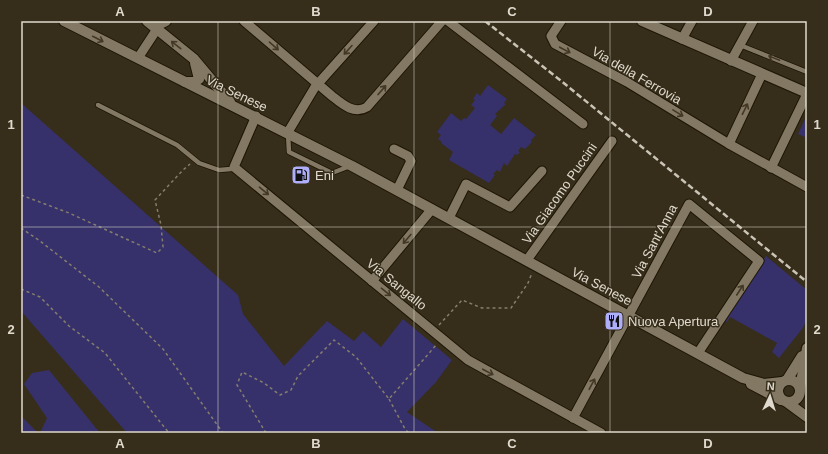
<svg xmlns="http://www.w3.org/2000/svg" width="828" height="454" font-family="Arial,sans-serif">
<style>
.green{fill:#36316a}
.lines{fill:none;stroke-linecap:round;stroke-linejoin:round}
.lane-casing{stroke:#1e1504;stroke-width:6}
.street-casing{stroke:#1e1504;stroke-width:11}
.secondary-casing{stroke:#1e1504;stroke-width:12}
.path{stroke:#857d6d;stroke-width:1.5;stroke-dasharray:3 3;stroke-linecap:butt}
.lane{stroke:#837863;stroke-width:4.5}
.street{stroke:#837863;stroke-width:9}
.secondary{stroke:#837863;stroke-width:10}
.rail{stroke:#cac4b7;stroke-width:2.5;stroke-dasharray:6 3;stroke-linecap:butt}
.oneway{stroke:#423825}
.grid{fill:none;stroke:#e0dace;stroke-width:1;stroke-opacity:0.55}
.labels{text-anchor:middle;stroke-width:3;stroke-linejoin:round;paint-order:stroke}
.street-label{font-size:13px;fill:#e0dace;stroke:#362d1a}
.poi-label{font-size:13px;fill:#e0dace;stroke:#362d1a;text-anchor:start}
.neatline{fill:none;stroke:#e0dace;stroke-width:1.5}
.grid-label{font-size:13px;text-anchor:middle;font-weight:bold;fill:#e0dace}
</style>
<rect width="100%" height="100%" fill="#362d1a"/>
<!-- green -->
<g class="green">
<path d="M488,85L507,99L504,103L506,104L495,114L497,116L490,125L501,134L514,118L536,135L531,140L532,142L525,149L521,147L518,151L520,152L517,155L515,154L507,166L504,163L500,172L497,170L493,174L495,175L489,183L449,160L453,152L441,143L442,142L438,139L441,135L437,132L451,113L461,121L464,118L466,119L475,108L471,105L475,100L473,99L477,93L480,96Z"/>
<path d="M21,103L238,295L243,314L284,366L327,321L354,341L363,331L381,347L403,319L452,360L436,382L407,412L438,433H127L21,311Z"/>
<path d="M807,115V138L798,134Z"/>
<path d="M766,256L807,290V320L802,329L779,358L772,352L777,343L730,317L727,322L722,320Z"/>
<path d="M49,370L100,433H40L47,418L24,384L32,373Z"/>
<path d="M21,416L38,433H21Z"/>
</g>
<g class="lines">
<defs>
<g id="lane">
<path d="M740,45L807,72"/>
<path d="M98,105L177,145L199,163L219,170L231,169L234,167"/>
<path d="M288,134L289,152L332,173L350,166"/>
</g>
<g id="street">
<path d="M244,21L332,96C342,104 354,115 367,107L442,21"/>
<path d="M448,21L583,124"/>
<path d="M561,21L551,36L555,44L627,82L729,144L807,187"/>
<path d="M682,39L692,21"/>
<path d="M138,58L157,29"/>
<path d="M731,61L753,21"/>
<path d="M256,116L234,167L468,360L601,433"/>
<path d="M288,132L315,87L374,21"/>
<path d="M729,144L762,74"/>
<path d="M394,149L408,156L411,161L397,190"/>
<path d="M771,168L807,94"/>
<path d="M449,218L466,184L510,207L542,171"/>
<path d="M527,260L612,141"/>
<path d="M372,281L432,209"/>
<path d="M573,418L689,204L759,261L698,353"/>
</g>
<g id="secondary">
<path d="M64,21L352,166L743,378L764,384L782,382"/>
<path d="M147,21L194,59L230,102"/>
<path d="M155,21L162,23L166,21"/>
<path d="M642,21L807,93"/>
<path d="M185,82H194L199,79L195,63"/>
<circle cx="789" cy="391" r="11"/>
<path d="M787,380L802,356"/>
<path d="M751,384L781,400"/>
<path d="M800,388L807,348"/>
<path d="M788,403L807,417"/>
</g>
</defs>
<!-- lane casing -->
<use href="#lane" class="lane-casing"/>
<!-- street casing -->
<use href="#street" class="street-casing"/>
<!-- secondary casing -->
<use href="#secondary" class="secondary-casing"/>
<!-- path -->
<g class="path">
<path d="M21,195L69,213L157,253L163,247L161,225L155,200L183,170L190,164"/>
<path d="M21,228L40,241L99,287L163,349L223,433"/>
<path d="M21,289L40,297L69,326L105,353L169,433"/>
<path d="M439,325L462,300L482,308H511L528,283L532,273"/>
<path d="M389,399L405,429L409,433"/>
<path d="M266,433L237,385L242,372L264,383L280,395L291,390L298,376L334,340L356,357L389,399L437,344"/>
</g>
<!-- lane -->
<use href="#lane" class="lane"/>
<!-- street -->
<use href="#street" class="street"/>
<!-- secondary -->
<use href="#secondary" class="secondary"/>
<!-- rail -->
<path class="rail" d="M485,21L560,80L807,282"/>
</g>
<!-- one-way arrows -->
<defs><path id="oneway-shaft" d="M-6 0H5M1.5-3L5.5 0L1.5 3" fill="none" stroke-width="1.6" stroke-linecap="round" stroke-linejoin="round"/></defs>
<g class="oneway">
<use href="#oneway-shaft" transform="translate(98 39) rotate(27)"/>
<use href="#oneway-shaft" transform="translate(176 45) rotate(-142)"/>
<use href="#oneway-shaft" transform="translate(274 46) rotate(41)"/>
<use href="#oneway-shaft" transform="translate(348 50) rotate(132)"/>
<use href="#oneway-shaft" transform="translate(565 50) rotate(28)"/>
<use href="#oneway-shaft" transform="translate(774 58) rotate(-158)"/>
<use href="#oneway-shaft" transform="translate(382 90) rotate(-49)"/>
<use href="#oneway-shaft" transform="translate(745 109) rotate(-64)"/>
<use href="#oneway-shaft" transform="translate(678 113) rotate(31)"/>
<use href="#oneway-shaft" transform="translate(264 191) rotate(40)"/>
<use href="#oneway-shaft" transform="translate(407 239) rotate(130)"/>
<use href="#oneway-shaft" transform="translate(740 290) rotate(-57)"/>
<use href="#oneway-shaft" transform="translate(386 292) rotate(39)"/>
<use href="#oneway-shaft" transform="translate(488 372) rotate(28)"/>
<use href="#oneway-shaft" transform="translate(592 384) rotate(-62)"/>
</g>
<!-- grid -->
<path class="grid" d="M218,21V433M414,21V433M610,21V433M21,227H807"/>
<!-- icons -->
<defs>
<symbol id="fuel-square" viewBox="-11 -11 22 22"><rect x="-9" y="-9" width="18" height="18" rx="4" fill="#afaefa" stroke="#362d1a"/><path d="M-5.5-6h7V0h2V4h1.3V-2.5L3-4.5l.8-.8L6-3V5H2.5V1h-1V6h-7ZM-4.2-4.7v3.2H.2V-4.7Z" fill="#111"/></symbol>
<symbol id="restaurant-square" viewBox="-11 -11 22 22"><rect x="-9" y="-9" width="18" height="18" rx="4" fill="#afaefa" stroke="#362d1a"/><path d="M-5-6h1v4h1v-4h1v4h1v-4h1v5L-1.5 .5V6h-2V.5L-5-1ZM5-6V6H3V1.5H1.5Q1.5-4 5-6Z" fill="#111"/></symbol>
</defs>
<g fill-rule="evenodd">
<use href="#fuel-square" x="290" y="164" width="22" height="22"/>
<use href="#restaurant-square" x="603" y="310" width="22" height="22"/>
</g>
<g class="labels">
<!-- street labels -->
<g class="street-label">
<text transform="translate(637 75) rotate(30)" y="5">Via della Ferrovia</text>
<text transform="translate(237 93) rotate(26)" y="5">Via Senese</text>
<text transform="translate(559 193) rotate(-55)" y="5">Via Giacomo Puccini</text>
<text transform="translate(654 241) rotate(-62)" y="5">Via Sant'Anna</text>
<text transform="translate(397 284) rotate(39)" y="5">Via Sangallo</text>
<text transform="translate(602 286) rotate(28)" y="5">Via Senese</text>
</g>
<!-- poi labels -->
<g class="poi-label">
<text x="315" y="180">Eni</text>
<text x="628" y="326">Nuova Apertura</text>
</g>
</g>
<!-- border -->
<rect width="828" height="454" fill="none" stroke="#362d1a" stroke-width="44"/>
<!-- north arrow -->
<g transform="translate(770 396) rotate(4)" stroke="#362d1a" stroke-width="3" paint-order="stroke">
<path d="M0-3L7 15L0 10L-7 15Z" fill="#e0dace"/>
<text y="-6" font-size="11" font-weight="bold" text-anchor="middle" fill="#e0dace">N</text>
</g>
<rect x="22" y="22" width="784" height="410" class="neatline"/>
<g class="grid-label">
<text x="120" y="16">A</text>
<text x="316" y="16">B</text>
<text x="512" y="16">C</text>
<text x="708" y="16">D</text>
<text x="11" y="129">1</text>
<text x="817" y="129">1</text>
<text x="11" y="334">2</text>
<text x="817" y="334">2</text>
<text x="120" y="448">A</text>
<text x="316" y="448">B</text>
<text x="512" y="448">C</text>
<text x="708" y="448">D</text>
</g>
</svg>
